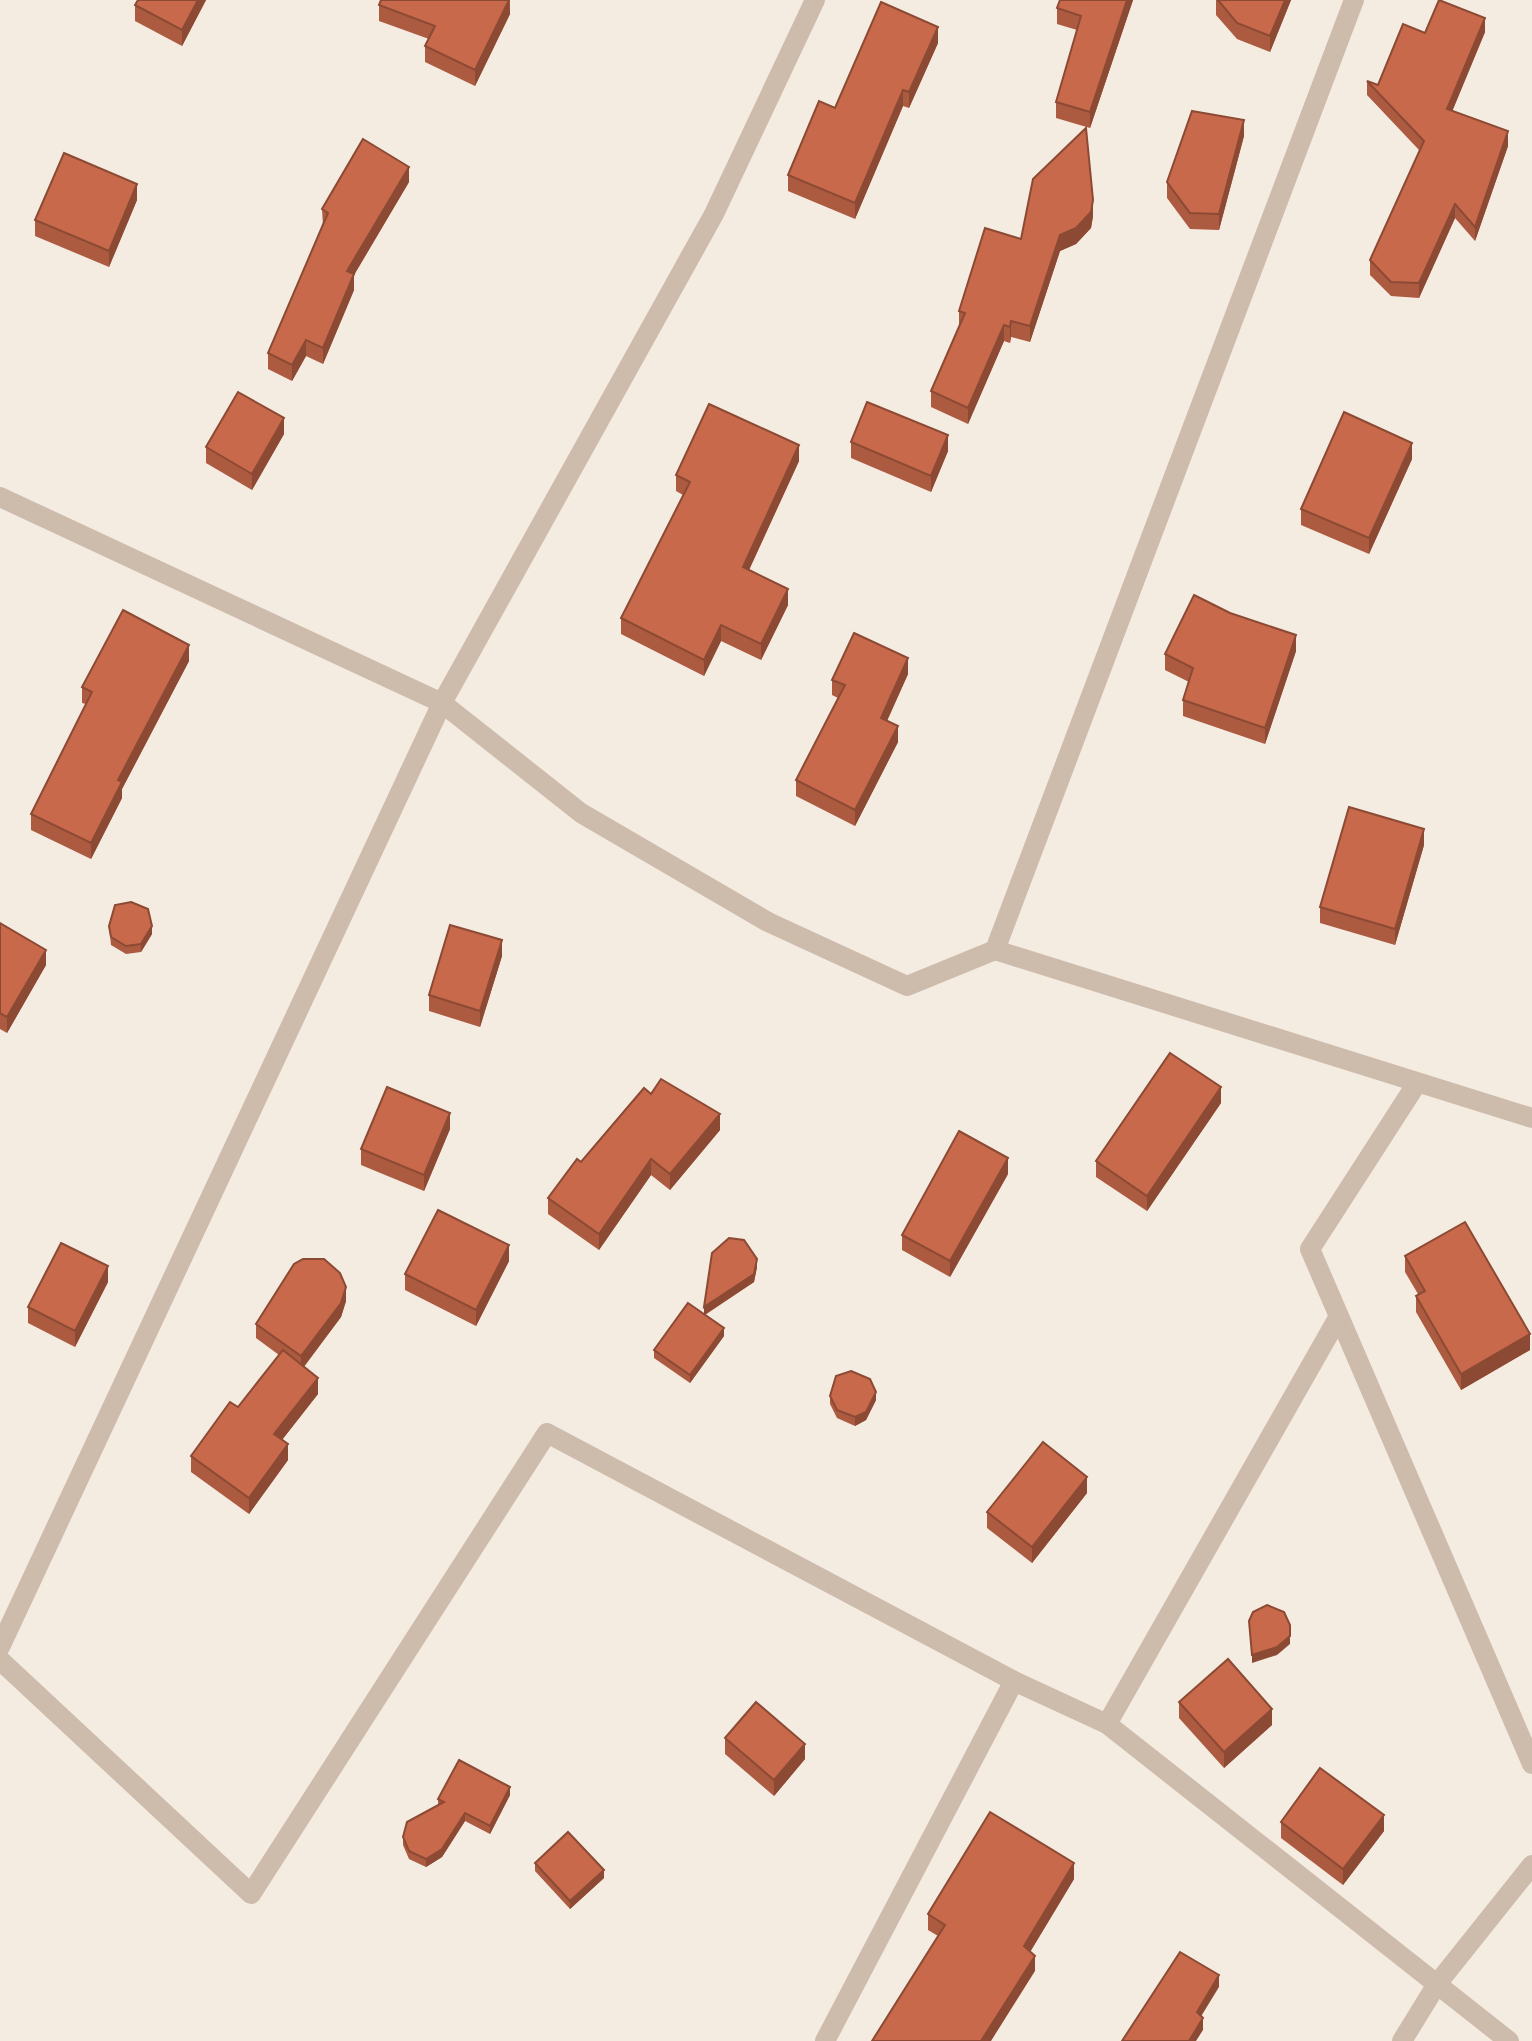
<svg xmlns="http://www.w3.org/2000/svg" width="1532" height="2041" font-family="Karla,sans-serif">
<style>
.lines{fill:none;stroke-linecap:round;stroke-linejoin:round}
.minor{stroke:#cdbbac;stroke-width:20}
.wall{fill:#ac5a40}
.shaded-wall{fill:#8c4a34}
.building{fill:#c8694b;stroke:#8c4a34;stroke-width:2}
</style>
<rect width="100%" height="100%" fill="#f4ebe1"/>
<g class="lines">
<!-- minor -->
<g class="minor">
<path d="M0,497L442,703L581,813L768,922L907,986L995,950L1532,1118"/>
<path d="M995,950L1354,0"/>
<path d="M1417,1083L1310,1249L1532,1764"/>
<path d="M0,1647L442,703L714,214L815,0"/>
<path d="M0,1660L251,1894L547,1433L1014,1681L1107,1724L1509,2041"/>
<path d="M1107,1724L1338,1318"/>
<path d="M825,2041L1014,1681"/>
<path d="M1402,2041L1437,1984L1532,1865"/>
</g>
</g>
<!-- wall -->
<g class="wall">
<path d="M206,0L182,46L135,21V5Z"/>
<path d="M510,0V14L475,86L425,62V46L429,39L379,21V5Z"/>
<path d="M1060,0H1133L1090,128L1056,118V102L1077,30L1057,24V8Z"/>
<path d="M1216,0H1291L1270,52L1237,39L1216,15Z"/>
<path d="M1485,32L1452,111L1508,146L1475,241L1455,218L1419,298L1391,296L1370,275V260L1420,151L1367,95V81L1378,85L1425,33Z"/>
<path d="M938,43L909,108L903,106L855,219L788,191V175L835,108Z"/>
<path d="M1244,136L1219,230L1190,229L1167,198V182Z"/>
<path d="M409,182L354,275V290L323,364L306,356L292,381L268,369V353L323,226L322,209Z"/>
<path d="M137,200L109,267L35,236V220Z"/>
<path d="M1093,216L1091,228L1076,244L1060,251L1030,342L1011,337L1010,343L1004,341L968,424L931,407V391L959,327V311L1021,239Z"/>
<path d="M284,434L252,490L206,463V447Z"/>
<path d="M851,442L948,451L931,492L851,458Z"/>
<path d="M1412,459L1369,554L1301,525V509Z"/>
<path d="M799,461L749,570L788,605L761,660L721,641L704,676L621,634V618L683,495L676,491V475Z"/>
<path d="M1296,651L1265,744L1183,716V700L1189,682L1165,670V654Z"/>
<path d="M189,661L122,789V798L91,859L31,830V814L86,704L82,703V687Z"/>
<path d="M908,674L887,721L898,742L855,826L796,796V780L838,698L832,695V680Z"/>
<path d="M1424,845L1395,945L1320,923V907Z"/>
<path d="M0,923L46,965L7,1033L0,1029Z"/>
<path d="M109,926L152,934L141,952L126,954L111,945Z"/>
<path d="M502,956L480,1027L429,1011V995Z"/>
<path d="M651,1094L720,1130L670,1190L651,1175L599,1250L548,1214V1198L581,1162Z"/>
<path d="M1221,1103L1147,1211L1096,1177V1161Z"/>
<path d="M450,1129L424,1191L361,1165V1149Z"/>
<path d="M1008,1174L950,1277L902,1250V1235Z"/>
<path d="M1405,1256L1530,1350L1461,1390L1416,1312V1296L1418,1294L1405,1272Z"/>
<path d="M509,1261L476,1326L405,1290V1274Z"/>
<path d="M757,1267L754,1282L705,1315L724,1336L690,1383L654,1358V1350L704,1314Z"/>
<path d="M108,1282L75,1347L28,1323V1307Z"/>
<path d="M346,1301L341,1317L304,1367L318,1394L282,1440L288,1460L249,1514L191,1472V1456L238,1407L279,1355L256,1338V1324Z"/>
<path d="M830,1396L876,1400L866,1420L855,1426L837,1418L830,1404Z"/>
<path d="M1087,1493L1032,1563L987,1528V1512Z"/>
<path d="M1179,1702L1272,1725L1224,1768L1179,1718Z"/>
<path d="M725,1738L805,1759L774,1796L725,1754Z"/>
<path d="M510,1795L490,1834L465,1821L442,1857L426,1867L409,1859L403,1845V1837L438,1805V1799Z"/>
<path d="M1281,1822L1384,1831L1343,1885L1281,1838Z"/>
<path d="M535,1863L604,1878L570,1909L535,1871Z"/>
<path d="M1074,1879L1030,1952L1035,1971L938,1936L928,1930V1914Z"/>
</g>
<!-- shaded-wall -->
<g class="shaded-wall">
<path d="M198,0H206L182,46V30Z"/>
<path d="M509,0L510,14L475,86V70Z"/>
<path d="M1127,0H1133L1090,128V112Z"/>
<path d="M1285,0H1291L1270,52V36Z"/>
<path d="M1485,18V32L1447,124V109Z"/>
<path d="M938,27V43L909,108V92Z"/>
<path d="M903,90V106L855,219V203Z"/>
<path d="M1244,120V136L1219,230V214Z"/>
<path d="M1508,131V146L1475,241V227Z"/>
<path d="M409,167V182L354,275V290L323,364V348L347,271Z"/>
<path d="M137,184V200L109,267V251Z"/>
<path d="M1093,200V216L1091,228L1076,244L1060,251L1030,342V326L1060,235Z"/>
<path d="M1455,204V218L1419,298V283Z"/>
<path d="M1011,321V337L1010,343V327Z"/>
<path d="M1004,325V341L968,424V408Z"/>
<path d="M306,340V356L292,381V365Z"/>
<path d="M284,418V434L252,490V474Z"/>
<path d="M948,435V451L931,492V476Z"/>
<path d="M1412,443V459L1369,554V538Z"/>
<path d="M799,445V461L743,583V567Z"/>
<path d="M788,589V605L761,660V644Z"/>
<path d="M721,625V641L704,676V660Z"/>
<path d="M1296,635V651L1265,744V728Z"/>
<path d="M189,645V661L122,789V798L91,859V843L118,780Z"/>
<path d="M908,658V674L881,734V718Z"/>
<path d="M898,726V742L855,826V810Z"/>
<path d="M1424,829V845L1395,945V929Z"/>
<path d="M152,926V934L141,952V944Z"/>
<path d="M502,940V956L480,1027V1011Z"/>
<path d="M46,950V965L7,1033V1017Z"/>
<path d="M1221,1087V1103L1147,1211V1196Z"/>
<path d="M450,1113V1129L424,1191V1175Z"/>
<path d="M720,1114V1130L670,1190V1174Z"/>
<path d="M1008,1158V1174L950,1277V1261Z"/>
<path d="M651,1159V1175L599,1250V1234Z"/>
<path d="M509,1245V1261L476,1326V1310Z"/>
<path d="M757,1259V1267L754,1282L704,1315V1307Z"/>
<path d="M108,1266V1282L75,1347V1331Z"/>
<path d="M346,1287V1301L341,1317L301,1370V1356Z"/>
<path d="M724,1328V1336L690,1383V1375Z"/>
<path d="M1530,1334V1350L1461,1390V1374Z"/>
<path d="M318,1378V1394L274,1450V1434Z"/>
<path d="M876,1392V1400L866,1420L855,1426V1417Z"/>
<path d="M288,1444V1460L249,1514V1498Z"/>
<path d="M1087,1477V1493L1032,1563V1547Z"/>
<path d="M1290,1636V1644L1277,1655L1252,1663V1655Z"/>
<path d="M1272,1709V1725L1224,1768V1752Z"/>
<path d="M805,1744V1759L774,1796V1780Z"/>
<path d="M510,1787V1795L490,1834V1826Z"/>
<path d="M465,1813V1821L442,1857L426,1867V1859Z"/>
<path d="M1384,1815V1831L1343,1885V1869Z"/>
<path d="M1074,1863V1879L1024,1962V1946Z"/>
<path d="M604,1870V1878L570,1909V1901Z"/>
<path d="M1035,1956V1971L991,2041H981Z"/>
<path d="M1219,1975V1987L1197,2023V2012Z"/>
<path d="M1203,2018V2030L1196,2041H1189Z"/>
</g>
<!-- building -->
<g class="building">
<path d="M138,0H198L182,30L135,5Z"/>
<path d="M381,0H509L475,70L425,46L435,26L379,5Z"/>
<path d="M1060,0H1127L1090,112L1056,102L1081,16L1057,8Z"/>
<path d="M1218,0H1285L1270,36L1237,23Z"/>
<path d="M1439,0L1485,18L1447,109L1508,131L1475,227L1455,204L1419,283L1391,282L1370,260L1424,141L1367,81L1378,85L1403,24L1425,33Z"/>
<path d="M881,2L938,27L909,92L903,90L855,203L788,175L819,101L835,108Z"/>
<path d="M1192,111L1244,120L1219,214L1190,213L1167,182Z"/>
<path d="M1086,128L1093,200L1091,212L1076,228L1060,235L1030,326L1011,321L1010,327L1004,325L968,408L931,391L965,313L959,311L985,228L1021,239L1033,179Z"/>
<path d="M363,139L409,167L347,271L354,274L323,348L306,340L292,365L268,353L328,213L322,209Z"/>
<path d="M64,153L137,184L109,251L35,220Z"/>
<path d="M238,392L284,418L252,474L206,447Z"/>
<path d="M867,402L948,435L931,476L851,442Z"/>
<path d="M709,404L799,445L743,567L788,589L761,644L721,625L704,660L621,618L690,482L676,475Z"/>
<path d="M1344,412L1412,443L1369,538L1301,509Z"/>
<path d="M1194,595L1230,613L1296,635L1265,728L1183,700L1193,668L1165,654Z"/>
<path d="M123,610L189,645L118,780L122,782L91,843L31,814L92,692L82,687Z"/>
<path d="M854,633L908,658L881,718L898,726L855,810L796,780L845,685L832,680Z"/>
<path d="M1349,807L1424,829L1395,929L1320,907Z"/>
<path d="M131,902L148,909L152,926L141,944L126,946L111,937L109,926L115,905Z"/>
<path d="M0,923L46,950L7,1017L0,1013Z"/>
<path d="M450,925L502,940L480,1011L429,995Z"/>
<path d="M1170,1053L1221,1087L1147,1196L1096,1161Z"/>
<path d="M661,1079L720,1114L670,1174L651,1159L599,1234L548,1198L577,1159L581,1162L644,1088L651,1094Z"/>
<path d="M387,1087L450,1113L424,1175L361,1149Z"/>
<path d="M959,1131L1008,1158L950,1261L902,1235Z"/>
<path d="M438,1210L509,1245L476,1310L405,1274Z"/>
<path d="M1465,1222L1530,1334L1461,1374L1416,1296L1425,1291L1405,1256Z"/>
<path d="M729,1238L744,1240L757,1259L754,1274L704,1307L712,1253Z"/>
<path d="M61,1243L108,1266L75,1331L28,1307Z"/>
<path d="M303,1259H324L340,1273L346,1287L341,1303L301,1356L256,1324L294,1264Z"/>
<path d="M688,1303L724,1328L690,1375L654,1350Z"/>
<path d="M283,1350L318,1378L274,1434L288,1444L249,1498L191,1456L230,1402L238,1407Z"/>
<path d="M851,1371L870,1379L876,1392L866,1412L855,1417L837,1410L830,1396L836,1376Z"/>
<path d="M1043,1442L1087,1477L1032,1547L987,1512Z"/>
<path d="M1267,1605L1284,1612L1290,1625V1636L1277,1647L1252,1655L1249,1621L1253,1612Z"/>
<path d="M1228,1659L1272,1709L1224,1752L1179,1702Z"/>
<path d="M756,1702L805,1744L774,1780L725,1738Z"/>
<path d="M459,1760L510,1787L490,1826L465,1813L442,1849L426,1859L409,1851L403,1837L407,1822L444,1802L438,1799Z"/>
<path d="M1320,1768L1384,1815L1343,1869L1281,1822Z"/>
<path d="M990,1812L1074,1863L1024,1946L1035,1956L981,2041H872L945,1925L928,1914Z"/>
<path d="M568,1832L604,1870L570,1901L535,1863Z"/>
<path d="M1180,1952L1219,1975L1197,2012L1203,2018L1189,2041H1122Z"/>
</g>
</svg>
